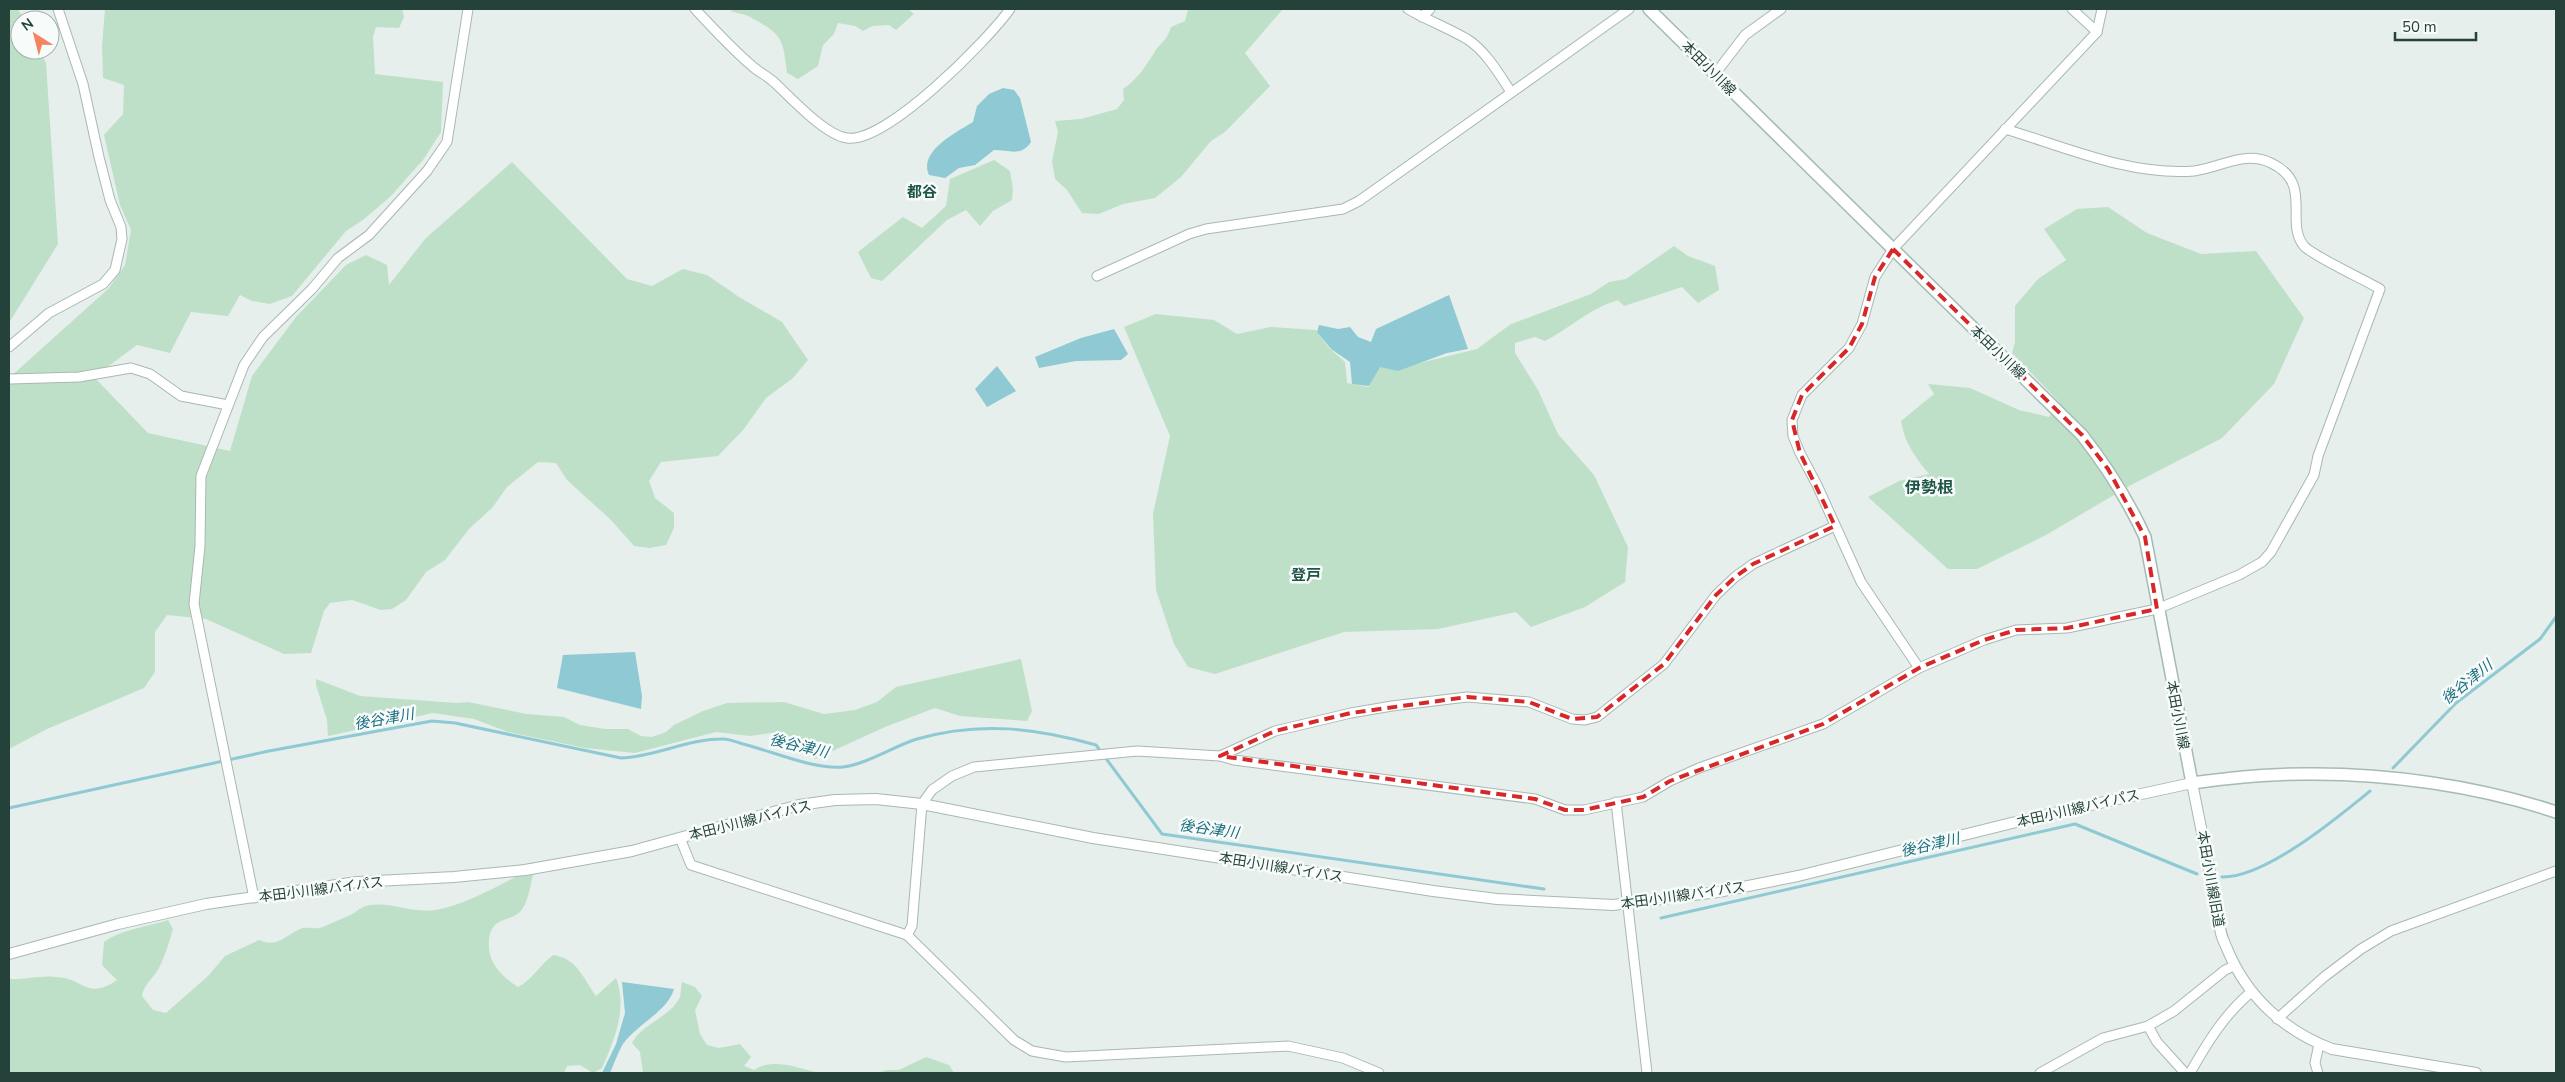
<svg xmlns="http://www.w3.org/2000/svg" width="2565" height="1082" font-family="'Nunito Sans','Noto Sans JP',sans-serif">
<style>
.green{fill:#bfe0c8}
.water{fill:#8ec9d4}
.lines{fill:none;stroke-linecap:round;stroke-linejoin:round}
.stream{stroke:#8ec9d4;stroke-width:3}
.minor-casing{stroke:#a8b8b2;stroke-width:11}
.tertiary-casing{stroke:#a8b8b2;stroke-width:12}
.secondary-casing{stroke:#a4bbb3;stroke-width:14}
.minor{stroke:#fff;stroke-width:9}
.tertiary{stroke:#fff;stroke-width:10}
.secondary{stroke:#fff;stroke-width:11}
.marked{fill:none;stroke:#d62828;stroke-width:4;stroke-dasharray:10 6;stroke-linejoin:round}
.labels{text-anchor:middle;stroke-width:5;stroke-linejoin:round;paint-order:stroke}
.street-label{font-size:14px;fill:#24423a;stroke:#f7fbf9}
.neighbourhood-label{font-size:15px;font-weight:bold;fill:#1f5548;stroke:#f7fbf9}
.water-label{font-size:15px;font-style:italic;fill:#1c6f80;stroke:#f7fbf9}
.quarter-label{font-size:16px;font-weight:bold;fill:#1f5548;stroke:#f7fbf9}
</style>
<rect width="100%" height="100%" fill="#e6efeb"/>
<!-- green -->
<g class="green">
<path d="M9,9H18L24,20H20V50H39L46,63L58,244L9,323Z"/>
<path d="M105,9H402L404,17L399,28L376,27L373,37L375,74L443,82L441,132L423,160L390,197L363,220L346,231L292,296L270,304L252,301L240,295L228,316L191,312L170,353L137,345L94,377L148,433L230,451L252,376L296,317L346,265L366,255L387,265L389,285L425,239L512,162L627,279L652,286L683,269L707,275L739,297L782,322L808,360L793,378L766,398L744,429L718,456L661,462L649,481L655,498L674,513V528L666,545L649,548L634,546L611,520L567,480L556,463L538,462L507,487L492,508L469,529L445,560L426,572L406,600L392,609L381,610L352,600L330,603L324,611L311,653L284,654L206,619L167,615L155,632V672L144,688L47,729L9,749V378L108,289L125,265L131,230L120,205L104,135L123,114L124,85L103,78L102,46Z"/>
<path d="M732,9H908L914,14L896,30L889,25L872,26L863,31L855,26L838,23L834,34L823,45L818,66L798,79L787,73C783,38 782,34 750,17C745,14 738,14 731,11Z"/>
<path d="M1188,9H1283L1245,53L1270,86L1225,132L1211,141L1181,177L1155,198L1123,204L1099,214L1082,213L1067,190L1055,179L1052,161L1058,132L1055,121L1081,119L1117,109L1124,100L1123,89C1137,80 1145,67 1154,53C1161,41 1166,43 1171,27L1185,21Z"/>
<path d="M994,160L1010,171L1013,189L1012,200L993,211L980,226L966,210L947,220L882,281L871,278L858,252L903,217L922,228L946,206L950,179Z"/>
<path d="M2108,207L2147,233L2201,254L2256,251L2304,318L2274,384L2222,438L2131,485L2046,535L1977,569H1948L1868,497L1899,481L1929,474C1915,457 1904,442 1901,421L1934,394L1928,384L1970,388L2019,410L2049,417L2059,402L2012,353L2015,342V306L2038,279L2066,260L2044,229L2077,209Z"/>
<path d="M1674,246L1688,256L1715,266L1719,290L1698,303L1682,287L1624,306L1618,300C1587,310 1572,327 1545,341L1535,337L1515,343V353L1538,390L1558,434L1594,475L1628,547L1625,582L1585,607L1531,627L1516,612L1438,629L1344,632L1215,674L1188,667L1174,644L1156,590L1153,514L1170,436L1124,327L1156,314L1214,320L1237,334L1271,327L1316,330L1328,347L1345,362L1347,383L1369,387L1379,366L1399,368L1477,349L1511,324L1591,294L1609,282L1626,279Z"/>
<path d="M1021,659L1032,711L1027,721L960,716L935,708L885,727L815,759L779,732L750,736L716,732L635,753L585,748L508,732L474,719L433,713L328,736L327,720L316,685V679L360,696L457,703L468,702L527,714L564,717L580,725L605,729H628L641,736L652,737L666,732L674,725L703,711L727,703L784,702L824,714L855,710L877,702L896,687Z"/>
<path d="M523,873L533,875C530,886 528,904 520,912C514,918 503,919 496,924C491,928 489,936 489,941C487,962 501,976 518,987C533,979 540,965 553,955C577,958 583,978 596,996L616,978C628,1008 614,1041 602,1068L593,1073L580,1065L567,1066L564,1073H9V979C25,980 40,975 56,977C85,978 86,1001 117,980L102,965L104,942C122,929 147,927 168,920L173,929C169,943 165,956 159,968C153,979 144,984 142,996L153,1010L166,1013L208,976L225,956L259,940C278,948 284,936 300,929C307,926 316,930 323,927C332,923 341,919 350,915C355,913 359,909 363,907C386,899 411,914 435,910C463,906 498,886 523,873Z"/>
<path d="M682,982L695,987L702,996L695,1010L700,1034L707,1045L719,1048L740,1044L751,1057L744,1066L754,1070C774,1057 799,1069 820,1073H643L640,1052L632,1043C642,1023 670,1018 680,997C681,993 681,986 682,982Z"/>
<path d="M926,1057L949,1065L954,1073H877L887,1070H899Z"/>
</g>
<!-- water -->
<g class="water">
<path d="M1003,88L1014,90L1020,98L1031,142C1021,157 1010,150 994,150L975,165L959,168L945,178L929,175C918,151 957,132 973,122L977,106L989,94Z"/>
<path d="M1449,295L1468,349L1447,353L1398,371L1380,367L1369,386L1352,384L1350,362L1331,349L1317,332L1319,325L1338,329L1350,327L1358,337L1371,342L1376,329Z"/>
<path d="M1114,329L1128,354L1121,360L1076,361L1039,368L1035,357L1081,338Z"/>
<path d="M997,366L1016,391L987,407L975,389Z"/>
<path d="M635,652L642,696L641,709L557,688L563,655Z"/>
<path d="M622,982L674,989C668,1011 636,1025 623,1044C618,1052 614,1064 610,1073H602L616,1044L625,1013Z"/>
</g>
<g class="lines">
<!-- stream -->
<g class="stream">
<path d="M2393,768L2456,703L2540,639L2556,617"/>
<path d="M9,808L269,751L432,721L455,723L621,758C655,757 687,739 721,739C728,738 736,742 743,744C772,751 814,770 843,767C867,764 894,746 917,739C979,721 1036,728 1096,745L1162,834L1544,889"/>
<path d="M2222,877C2265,878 2337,818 2370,791"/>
<path d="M1661,918L2075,824L2197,874"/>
</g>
<defs>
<g id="minor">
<path d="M695,9C713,28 731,48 751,65C758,72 768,76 775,83C791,98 825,135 847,138C886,144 988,40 1010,9"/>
<path d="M1408,9C1427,20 1448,28 1467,39C1486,51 1499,74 1511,92"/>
<path d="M2072,9L2097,32"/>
<path d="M1422,17L1430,9"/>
<path d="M1715,74L1745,35L1781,9"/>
<path d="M1097,276L1189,234L1206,229L1343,209L1359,201L1629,9"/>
<path d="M9,347L49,313L103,284L115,270L122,239L121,227L110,200L99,157L83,84L58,9"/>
<path d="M9,379L79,377L131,368L150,374L181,396L228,405"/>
<path d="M1919,668L1861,582L1817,485L1800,453L1793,436L1792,420L1802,395L1849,348L1862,324L1875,277L1893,249L2097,32L2102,9"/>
<path d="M1220,756L1234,760L1535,799L1565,810H1584L1643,797L1670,781L1699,768L1823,724L1919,668L1984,640L2016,630L2067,628L2157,609L2239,575L2262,562L2271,552L2314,475L2318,456L2380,289C2365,280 2313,256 2304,246C2284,222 2314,183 2271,163C2244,150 2220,168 2194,171C2130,176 2065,147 2005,129"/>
<path d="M1616,802L1647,1073"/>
<path d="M680,838L691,865L907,935L1014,1040L1032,1051L1066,1057L1288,1046L1343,1058L1379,1073"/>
<path d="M254,898L194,604L200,546L201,476L244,365L263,337L312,289L338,258L369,235L427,171L447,142L468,9"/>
<path d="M907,935L912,926L922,804L932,790L952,776L974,767L1137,751L1220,756L1275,731L1351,713L1392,706L1467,697L1529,702L1572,719L1585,720L1597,717L1664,664L1716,595L1735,577L1753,564L1835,526"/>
<path d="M2277,1019L2324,977L2361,949L2391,931L2556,871"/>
<path d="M2148,1026L2157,1042L2185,1073"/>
<path d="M2040,1073L2103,1038L2148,1026L2174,1011L2225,970L2234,966"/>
<path d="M2190,1073C2207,1043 2224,1015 2251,992"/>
<path d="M2318,1073L2315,1063L2319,1044"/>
</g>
<path id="tertiary" d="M9,954L118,924L206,904L357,882L454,877L525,870L632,851L799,805L835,800L876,799L922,804L1093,838L1433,891L1497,899L1613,905L1718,892L1798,876L2040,816L2192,783L2220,922C2219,933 2224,941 2228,951C2248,998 2285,1031 2332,1049L2476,1073"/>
<path id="secondary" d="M1649,9L2082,435C2107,467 2128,500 2145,537L2192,783C2229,778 2268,774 2305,774C2387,773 2478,786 2556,812"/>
</defs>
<!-- minor casing -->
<use href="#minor" class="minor-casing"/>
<!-- tertiary casing -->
<use href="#tertiary" class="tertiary-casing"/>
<!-- secondary casing -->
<use href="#secondary" class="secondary-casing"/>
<!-- minor -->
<use href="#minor" class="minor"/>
<!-- tertiary -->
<use href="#tertiary" class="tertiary"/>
<!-- secondary -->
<use href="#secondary" class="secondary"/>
</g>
<!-- marked area -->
<path class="marked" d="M1893,249L2082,435L2108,469L2145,537L2157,609L2067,628L2016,630L1984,640L1919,668L1823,724L1670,781L1643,797L1584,810H1565L1535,799L1220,756L1275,731L1351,713L1467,697L1529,702L1572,719L1597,717L1664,664L1716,595L1735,577L1753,564L1835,526L1800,453L1792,420L1802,395L1849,348L1862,324L1875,277Z"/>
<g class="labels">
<!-- street labels -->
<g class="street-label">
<text transform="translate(1709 68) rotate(45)" y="5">本田小川線</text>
<text transform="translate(1998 352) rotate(44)" y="5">本田小川線</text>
<text transform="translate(2178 715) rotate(79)" y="5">本田小川線</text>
<text transform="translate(2078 808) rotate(-13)" y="5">本田小川線バイパス</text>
<text transform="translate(750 820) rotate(-14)" y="5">本田小川線バイパス</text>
<text transform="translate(1281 867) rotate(9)" y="5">本田小川線バイパス</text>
<text transform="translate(2211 879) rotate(80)" y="5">本田小川線旧道</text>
<text transform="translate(321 889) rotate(-7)" y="5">本田小川線バイパス</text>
<text transform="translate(1683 895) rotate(-8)" y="5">本田小川線バイパス</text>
</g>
<!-- neighbourhood labels -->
<g class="neighbourhood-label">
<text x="922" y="197">都谷</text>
<text x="1306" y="580">登戸</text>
</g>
<!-- water labels -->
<g class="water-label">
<text transform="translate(2467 682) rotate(-39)" y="5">後谷津川</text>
<text transform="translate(384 719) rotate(-10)" y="5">後谷津川</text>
<text transform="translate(799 746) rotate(13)" y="5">後谷津川</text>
<text transform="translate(1209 829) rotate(8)" y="5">後谷津川</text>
<text transform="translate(1930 845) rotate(-13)" y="5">後谷津川</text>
</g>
<!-- quarter labels -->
<g class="quarter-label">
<text x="1929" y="493">伊勢根</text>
</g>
</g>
<!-- border -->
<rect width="2565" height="1082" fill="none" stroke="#24423a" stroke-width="20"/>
<!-- north arrow -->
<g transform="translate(35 35) rotate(324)"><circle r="24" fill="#f7fbf9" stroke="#a3b1ad"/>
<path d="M0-4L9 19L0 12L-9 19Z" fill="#f4845f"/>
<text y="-8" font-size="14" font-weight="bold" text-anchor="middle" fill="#24423a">N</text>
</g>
<!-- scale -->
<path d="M2395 32v8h81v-8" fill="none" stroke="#24423a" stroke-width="2.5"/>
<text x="2402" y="32" font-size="15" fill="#24423a" stroke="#f7fbf9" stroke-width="4" paint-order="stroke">50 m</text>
</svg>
